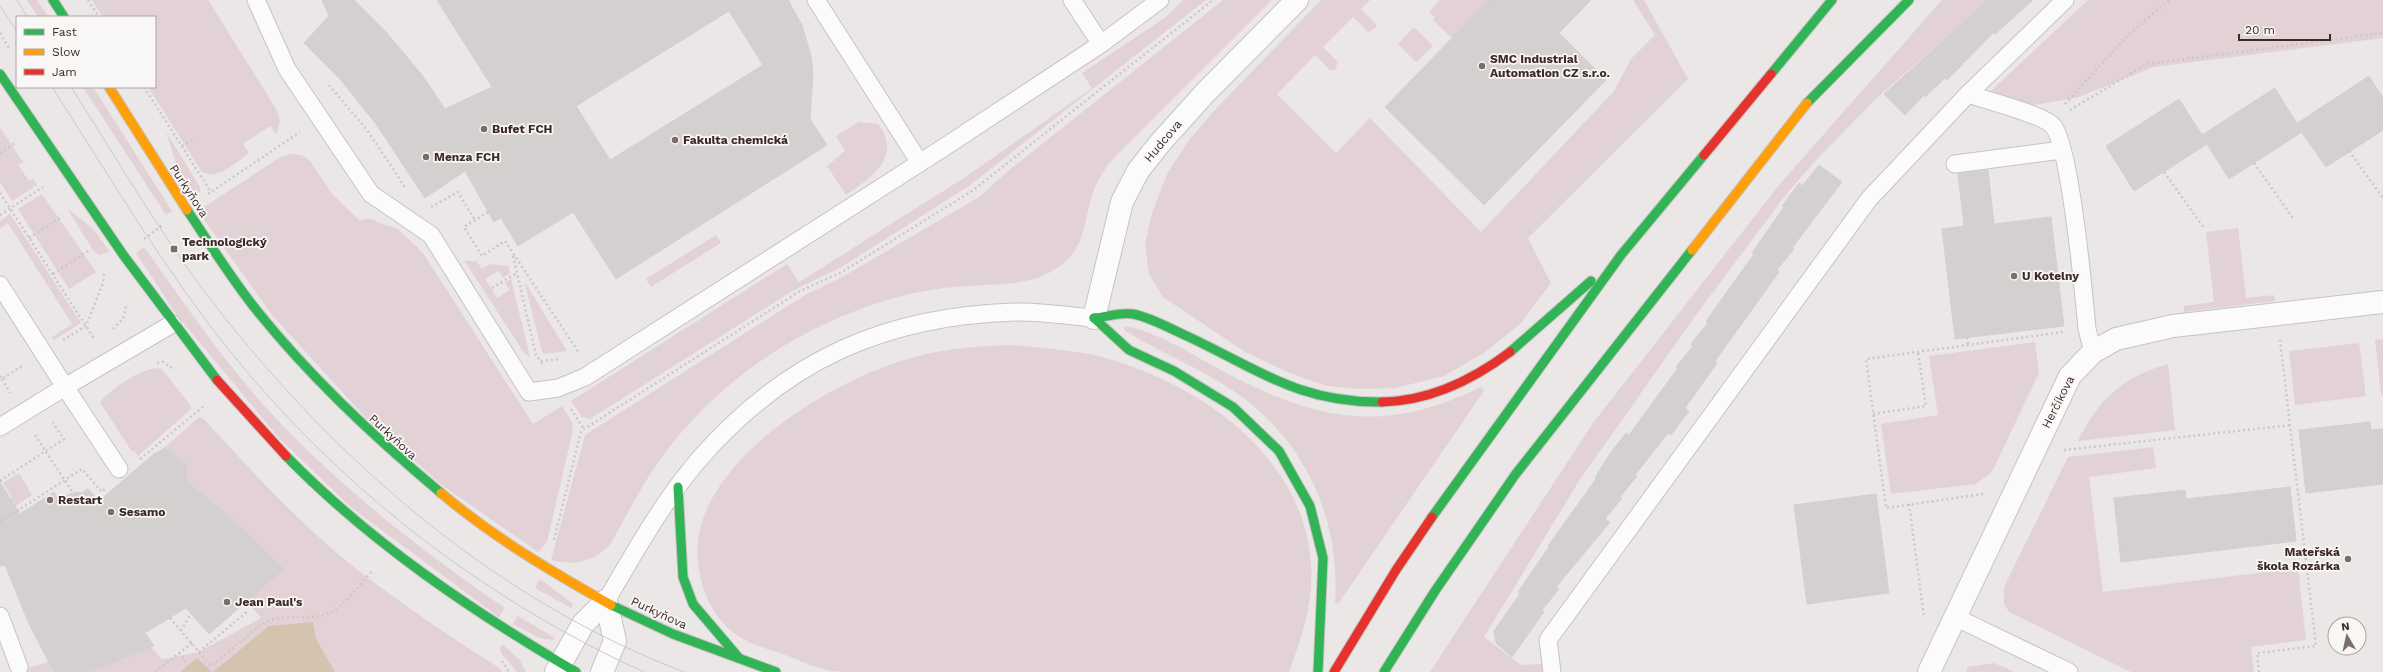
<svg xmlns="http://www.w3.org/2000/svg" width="2383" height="672" font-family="'Work Sans',sans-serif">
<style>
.green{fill:#e2d2d6}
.water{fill:#d4c3ae}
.building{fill:#d4d0d0;stroke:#d4d0d0;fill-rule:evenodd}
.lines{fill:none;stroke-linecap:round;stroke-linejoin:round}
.lane-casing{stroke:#c7c3c3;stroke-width:19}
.street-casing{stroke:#c7c3c3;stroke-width:24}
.fast-casing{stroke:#c8c3c3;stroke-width:11}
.slow-casing{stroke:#c8c3c3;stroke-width:11}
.jam-casing{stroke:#c8c3c3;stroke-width:11}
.path{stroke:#cdc7c7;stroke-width:2.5;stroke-dasharray:2 3;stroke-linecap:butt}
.lane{stroke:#fcfbfb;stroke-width:17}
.street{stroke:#fcfbfb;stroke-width:22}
.fast{stroke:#30b455;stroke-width:9}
.slow{stroke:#ff9f0a;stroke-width:9}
.jam{stroke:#e5322d;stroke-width:9}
.tram{stroke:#ccc8c8;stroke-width:1}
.poi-dot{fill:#7a6c6a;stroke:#f9f6f6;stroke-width:1.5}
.labels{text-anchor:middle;stroke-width:3.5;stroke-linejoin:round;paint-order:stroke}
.poi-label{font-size:12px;font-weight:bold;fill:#3d2a27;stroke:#f9f6f6;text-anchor:start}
.street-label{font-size:12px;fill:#3d2a27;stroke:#f9f6f6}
</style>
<rect width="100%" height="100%" fill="#ebe7e7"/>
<!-- green -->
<g class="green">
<path d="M27,0H37L48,17H38Z"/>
<path d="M92,0H208L278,112L280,122L276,134L270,126L243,144L249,153C236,162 218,181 202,172L148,87H155V17H103Z"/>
<path d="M1183,0H1206L969,186L840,268L794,290L590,419L582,417L571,401L787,264L799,282L964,178L1092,88L1082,73L1166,17Z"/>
<path d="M1223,0H1272L1109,163C1103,172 1097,181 1093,192C1085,216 1086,239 1069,258C1040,289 994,283 956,287C940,288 922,291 906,295C805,320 711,383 653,470C637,494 624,521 609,546C592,562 573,566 551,560L585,435L805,295L844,276L979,197L1007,172Z"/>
<path d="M1321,0H1370L1361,9L1376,24V28L1368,32L1353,17L1323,47L1338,62L1335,70H1330L1315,55L1277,94L1336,153L1370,118L1481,232L1614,91L1631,59L1655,35L1633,0H1644L1688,79L1528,238L1551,283L1521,323L1484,353L1444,376L1396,388L1361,389L1327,386L1292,374L1245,352L1163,297L1149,274L1145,244L1152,213L1167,174L1189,140L1213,112Z"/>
<path d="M1440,0H1489L1452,38L1433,20L1435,17L1429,12Z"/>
<path d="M1942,0H1989L1881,94L1816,160L1788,192L1696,315L1579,481L1484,637L1521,665L1543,664L1544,672H1430L1593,423L1779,185Z"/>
<path d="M2088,0H2383V38L2154,67L2076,98L2027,106L1991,91Z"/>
<path d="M1414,27L1433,46L1416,62L1398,44Z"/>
<path d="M83,87H93L172,211L166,215Z"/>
<path d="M859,122L878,124C903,157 871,178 846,195L827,166L845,151L836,136Z"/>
<path d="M0,127L23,162L18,165L29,181L33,179L37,185L12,201L0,182Z"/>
<path d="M166,132L200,187V192L191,199L182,181Z"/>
<path d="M291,154L302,155L310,161L332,194L360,221L368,218L399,230L423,253L533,424L562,406L572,422L573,430L547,542L538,552L442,485L367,419L272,315L198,211L279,158Z"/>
<path d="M42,194L96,272L69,289L18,209Z"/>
<path d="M67,208L93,229L110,252L99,255L93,250Z"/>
<path d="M10,214L81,323L54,340L52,337L72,324L8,223L0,228V221Z"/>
<path d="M2238,228L2246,298L2274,295L2275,301L2184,312V306L2214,302L2206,232Z"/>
<path d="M716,235L721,243L651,287L646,279Z"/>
<path d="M144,247C189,310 233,375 287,430C355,499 426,554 505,608L499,617L353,509L279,438L176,314L136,253Z"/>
<path d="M464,260L477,262L482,269L490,264L509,266L510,273L503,278L498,271L485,279L497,298L510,290L505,283L511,279L530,357L524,353Z"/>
<path d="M525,284H526L567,351L545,354L542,352Z"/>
<path d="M1125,326C1155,331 1192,354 1219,369C1313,420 1381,436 1481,387L1484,391L1338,604L1335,603C1341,514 1301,433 1226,386C1193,365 1157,351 1124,330Z"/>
<path d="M2383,339V395H2381L2375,340Z"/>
<path d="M2035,342L2039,373L1992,472L1976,484L1891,494L1881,424L1938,415L1929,356Z"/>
<path d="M2359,343L2366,396L2295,405L2289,351Z"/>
<path d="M1011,345C1046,348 1082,350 1116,361C1208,390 1303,459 1311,563C1314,601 1302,637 1289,672C1179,672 1068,672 958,672C928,672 897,672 867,672C855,672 841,672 830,671C813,667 796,659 780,653C769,649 755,646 745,640C715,623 701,594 698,561C688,468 824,385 901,361C939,349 971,346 1011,345Z"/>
<path d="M2168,364L2175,430L2078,441C2098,399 2123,377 2168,364Z"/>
<path d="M156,368L162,369L190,405L191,409L138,456L134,451L132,452L100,402C114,387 136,371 156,368Z"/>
<path d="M199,417L204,419C253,473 303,527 360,572C405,606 450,637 498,667L502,672H89L151,647L162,659L199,652L261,618L247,601L284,569L222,510L181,477L186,468L185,463L168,450L163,449Z"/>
<path d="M2153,447L2156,468L2089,477L2103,592L2298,568L2306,640L2251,647L2254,672H2131L2009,612L2004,604V587L2068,457Z"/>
<path d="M19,473L32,495L0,516V505L12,497L3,483Z"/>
<path d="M540,579L573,604L571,608L535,588Z"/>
<path d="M518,616L555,638L553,640L539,638L513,624Z"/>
<path d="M502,644L520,660L526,672H517L501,653L500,648Z"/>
<path d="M48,662L54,672H14Z"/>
<path d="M1994,663L2015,672H1967V667Z"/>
</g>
<!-- water -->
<g class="water">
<path d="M313,622L316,639L335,672H213L269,626Z"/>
<path d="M197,658L212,672H180Z"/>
</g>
<!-- building -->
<g class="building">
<path d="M322,0H354L387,33L422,75L445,109L492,87L437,0H788L802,25L811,56L813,73L810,119L827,145L616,279L573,212L518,246L501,218L494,222L465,171L425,198L376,124L340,79L304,43L329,16ZM729,11L763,65L610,160L576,106Z"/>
<path d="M1489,0H1591L1559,33L1606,80L1484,205L1385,107Z"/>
<path d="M1988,0H2033L1995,34L1994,32L1947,80L1945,78L1925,97L1924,95L1905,115L1884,94Z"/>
<path d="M2369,76L2383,98V130L2326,167L2296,124Z"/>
<path d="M2275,88L2302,132L2229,179L2207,144L2134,191L2106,146L2179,99L2202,135Z"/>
<path d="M1819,165L1842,182L1792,248L1794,249L1777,270L1779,272L1715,361L1717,363L1685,408L1689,411L1671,435L1668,433L1635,475L1637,476L1620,497L1622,498L1605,519L1610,522L1556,587L1559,589L1542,610L1544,612L1512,657L1496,643L1494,631L1512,605L1520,594L1518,592L1549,547L1548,546L1596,479L1595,478L1609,455L1626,433L1629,435L1678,368L1676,367L1693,346L1691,344L1708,323L1706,321L1754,254L1752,253L1784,207L1782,206L1799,183L1802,186Z"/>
<path d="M1988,170L1994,224L2051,217L2064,326L1955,339L1942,229L1964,226L1958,174Z"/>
<path d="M2370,422L2371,430L2383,429V484L2306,493L2299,430Z"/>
<path d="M165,448L186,464L187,482L222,510L284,569L209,634L186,608L145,633L154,646L89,672H54L29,624L5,565L0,566V482L20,514L54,492L58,498L76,492L82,493L88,489L99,501L154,454Z"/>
<path d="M2290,487L2296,541L2121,562L2114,498L2185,490L2186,499Z"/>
<path d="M1876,494L1889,593L1807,604L1794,505Z"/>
</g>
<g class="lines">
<defs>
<g id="lane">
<path d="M256,0L287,69L371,194L431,235L529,392L558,388L585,377L943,148L1101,44L1160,0"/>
<path d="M816,0L920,163"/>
<path d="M1072,0L1101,44"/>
<path d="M1968,94L2065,0"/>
<path d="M1955,164L2062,150"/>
<path d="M0,285L65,387L172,324"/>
<path d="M0,427L65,387L119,469"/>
<path d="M606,601C635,552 664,499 702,456C788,359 886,316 1015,312C1041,311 1068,316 1094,318"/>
<path d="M0,616L19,667"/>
<path d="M1955,617L2069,672"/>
<path d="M1552,672L1548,640L1869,199L1968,94C1985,100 2044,115 2053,126C2070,145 2084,296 2087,329L2093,352"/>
</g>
<g id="street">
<path d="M1094,318L1122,202L1138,171L1160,143L1206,92L1297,0"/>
<path d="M556,672L583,624L606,601"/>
<path d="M602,672L615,641L606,601"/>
<path d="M1929,672L2070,376L2093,352L2116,339L2173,326L2383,302"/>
</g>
<g id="fast">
<path d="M53,0L64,17"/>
<path d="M0,74L124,256L217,380"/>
<path d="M1771,74L1832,0"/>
<path d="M1807,103L1909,0"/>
<path d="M187,210C210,244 232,280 258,312C312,379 375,438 441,493"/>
<path d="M1094,318C1107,317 1120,312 1133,314C1150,317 1173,330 1189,337C1259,370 1300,403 1382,402"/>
<path d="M1094,318L1129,350L1174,371L1233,407L1279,451L1310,506L1323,558L1318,672"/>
<path d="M1510,352L1591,281"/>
<path d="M286,456C371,543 472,611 576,672"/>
<path d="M678,487L683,577L693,604L739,658"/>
<path d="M1432,517L1621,255L1704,155"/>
<path d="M611,605L673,634L776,672"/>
<path d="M1384,672L1435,591L1515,475L1692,250"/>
</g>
<g id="slow">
<path d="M109,87L187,210"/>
<path d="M1692,250L1807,103"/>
<path d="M441,493C493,537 552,572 611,605"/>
</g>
<g id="jam">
<path d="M1704,155L1771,74"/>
<path d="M217,380L286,456"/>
<path d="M1382,402C1429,401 1474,379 1510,352"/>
<path d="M1334,672L1396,570L1432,517"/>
</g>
</defs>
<!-- lane casing -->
<use href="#lane" class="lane-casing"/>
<!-- street casing -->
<use href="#street" class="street-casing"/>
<!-- fast casing -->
<use href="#fast" class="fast-casing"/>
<!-- slow casing -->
<use href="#slow" class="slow-casing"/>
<!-- jam casing -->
<use href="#jam" class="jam-casing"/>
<!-- path -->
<g class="path">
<path d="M88,0L99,17"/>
<path d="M0,33L9,48"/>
<path d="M329,85L367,130L405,187"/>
<path d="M144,87L211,192"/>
<path d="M2065,104L2131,32L2170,0"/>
<path d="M2070,110L2147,64L2383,33"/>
<path d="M182,146L196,138"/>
<path d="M2349,151L2383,198"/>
<path d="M0,153L15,143"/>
<path d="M2254,163L2293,218"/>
<path d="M2164,172L2204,228"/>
<path d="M0,193L95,340"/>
<path d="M208,194L300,132"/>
<path d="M431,207L458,192L475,220"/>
<path d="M488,212L464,227L482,256L505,241L579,353"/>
<path d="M0,215L43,187"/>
<path d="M29,238L63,216"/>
<path d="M144,239L164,224"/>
<path d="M513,256L536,355L544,366"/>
<path d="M53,274L88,251"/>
<path d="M492,288L517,273"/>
<path d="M113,329L123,319L126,306"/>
<path d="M1967,337L1968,345"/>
<path d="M63,340L86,326L103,283L104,274"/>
<path d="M541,361L559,359"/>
<path d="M157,363L163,362L172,368"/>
<path d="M0,376L2,379L22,366"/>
<path d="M2,379L10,393"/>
<path d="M571,409L584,429"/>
<path d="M1873,414L1926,406L1918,352"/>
<path d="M35,435L73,493"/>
<path d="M2064,450L2291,425"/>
<path d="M140,459L204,406"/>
<path d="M0,481L64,439L53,423"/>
<path d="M1983,494L1886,508L1866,359L2063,332"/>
<path d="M1909,504L1924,617"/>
<path d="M0,522L82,469L102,492L106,488"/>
<path d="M554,540L581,431L800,291L842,272L972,191L1213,0"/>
<path d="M170,618L211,666L262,624C284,612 308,622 329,613C344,607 362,582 373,570"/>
<path d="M181,631L191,613"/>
<path d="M199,652L248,611"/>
<path d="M179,653L194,672"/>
<path d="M502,661L509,672"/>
<path d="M155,672L192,643"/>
<path d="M2259,672L2257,653L2316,646L2280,340"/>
</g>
<!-- lane -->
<use href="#lane" class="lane"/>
<!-- street -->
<use href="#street" class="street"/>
<!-- fast -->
<use href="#fast" class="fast"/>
<!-- slow -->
<use href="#slow" class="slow"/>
<!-- jam -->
<use href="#jam" class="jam"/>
<!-- tram -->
<g class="tram">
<path d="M17,0L27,17"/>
<path d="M0,6L17,32"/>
<path d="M52,87C101,163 148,242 202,315C316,469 470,593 644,672"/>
<path d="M71,87C121,165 167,246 225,318C346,470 501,602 684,672"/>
</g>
</g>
<!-- markers -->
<g class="poi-dot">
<circle cx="1482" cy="66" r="4"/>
<circle cx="484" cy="129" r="4"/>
<circle cx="675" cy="140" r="4"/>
<circle cx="426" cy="157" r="4"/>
<rect x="170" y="245" width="8" height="8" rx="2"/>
<circle cx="2014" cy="276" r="4"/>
<circle cx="50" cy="500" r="4"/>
<circle cx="111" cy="512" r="4"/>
<circle cx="2348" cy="559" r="4"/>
<circle cx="227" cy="602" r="4"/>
</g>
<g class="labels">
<!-- poi labels -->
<g class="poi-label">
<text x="1490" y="63">SMC Industrial<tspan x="1490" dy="14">Automation CZ s.r.o.</tspan></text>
<text x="492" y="133">Bufet FCH</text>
<text x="683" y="144">Fakulta chemická</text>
<text x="434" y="161">Menza FCH</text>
<text x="182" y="246">Technologický<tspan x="182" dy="14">park</tspan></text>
<text x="2022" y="280">U Kotelny</text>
<text x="58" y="504">Restart</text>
<text x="119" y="516">Sesamo</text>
<text x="2340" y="556" text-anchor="end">Mateřská<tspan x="2340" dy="14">škola Rozárka</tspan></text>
<text x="235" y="606">Jean Paul's</text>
</g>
<!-- street labels -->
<g class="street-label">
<text transform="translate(1163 141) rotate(-50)" y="4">Hudcova</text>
<text transform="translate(189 191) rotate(57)" y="4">Purkyňova</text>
<text transform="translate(2058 402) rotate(-63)" y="4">Herčíkova</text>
<text transform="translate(393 437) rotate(43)" y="4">Purkyňova</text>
<text transform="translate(659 613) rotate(25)" y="4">Purkyňova</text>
</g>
</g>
<!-- legend -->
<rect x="16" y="16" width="140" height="72" fill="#f9f6f6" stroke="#aea4a3"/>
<rect x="24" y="29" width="20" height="6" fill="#30b455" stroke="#aea4a3"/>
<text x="52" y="36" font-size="12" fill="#3d2a27">Fast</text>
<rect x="24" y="49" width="20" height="6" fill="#ff9f0a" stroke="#aea4a3"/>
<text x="52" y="56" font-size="12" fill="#3d2a27">Slow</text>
<rect x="24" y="69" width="20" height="6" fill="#e5322d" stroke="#aea4a3"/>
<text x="52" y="76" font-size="12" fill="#3d2a27">Jam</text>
<!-- north arrow -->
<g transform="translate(2347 636) rotate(351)"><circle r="19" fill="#f9f6f6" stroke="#aea4a3"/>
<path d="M0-3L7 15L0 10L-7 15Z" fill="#7a6c6a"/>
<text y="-6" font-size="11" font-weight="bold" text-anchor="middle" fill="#3d2a27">N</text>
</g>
<!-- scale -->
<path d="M2239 34v6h91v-6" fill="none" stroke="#3d2a27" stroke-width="2"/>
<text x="2245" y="34" font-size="12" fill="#3d2a27" stroke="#f9f6f6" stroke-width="3" paint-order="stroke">20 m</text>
</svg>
